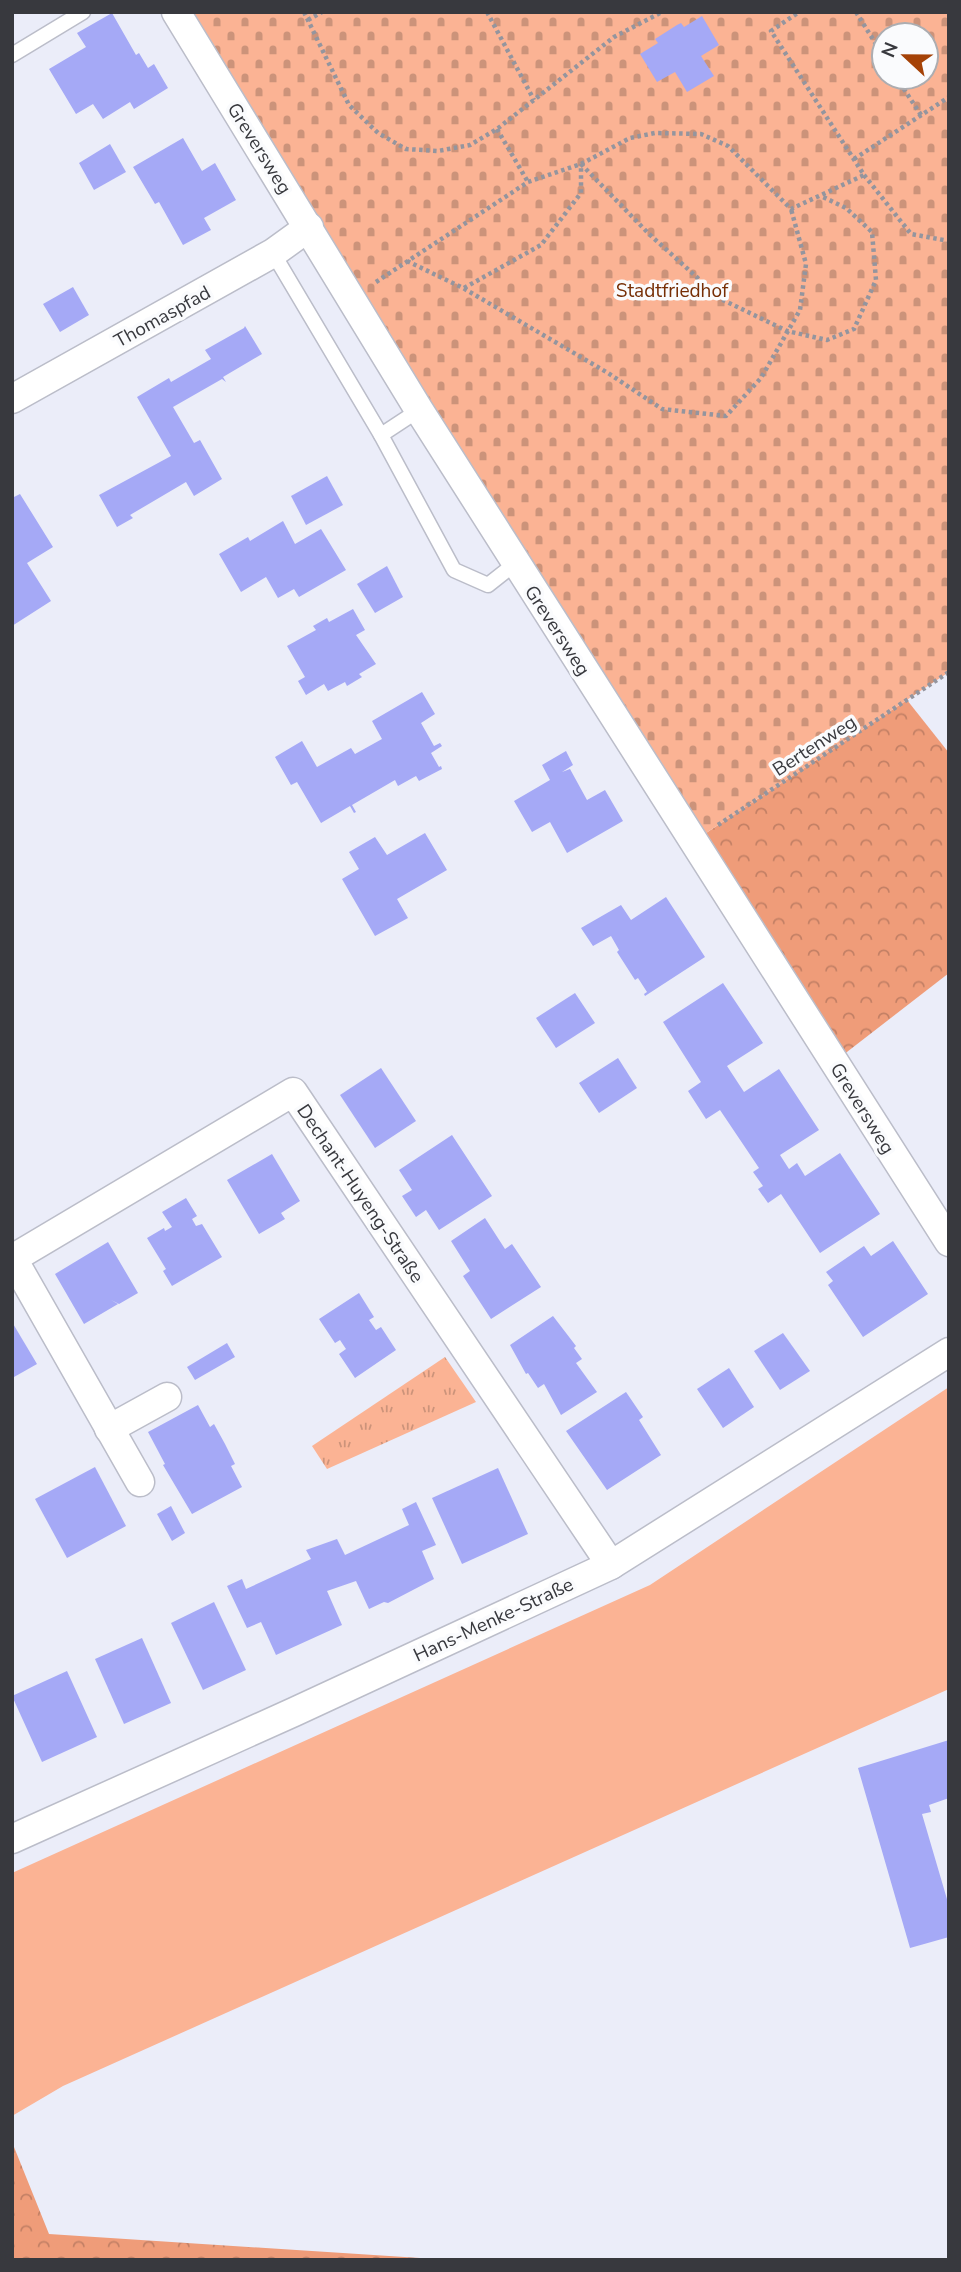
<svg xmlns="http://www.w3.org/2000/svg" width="961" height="2272" font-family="'Nunito Sans',sans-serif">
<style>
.grass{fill:#fbb394}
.forest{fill:url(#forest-crowns)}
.cemetery{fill:url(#cemetery-stones);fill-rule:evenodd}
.park{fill:url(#park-tufts)}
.building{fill:#a5a9f6}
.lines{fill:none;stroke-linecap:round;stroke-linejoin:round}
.lane-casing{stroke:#bbbdc9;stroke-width:17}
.street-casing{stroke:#bbbdc9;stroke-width:31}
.path{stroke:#94959e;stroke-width:4.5;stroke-dasharray:3.5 3.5;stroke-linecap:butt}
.lane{stroke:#fff;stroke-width:14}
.street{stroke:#fff;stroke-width:28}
.labels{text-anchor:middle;stroke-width:7;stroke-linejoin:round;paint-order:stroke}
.street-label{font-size:19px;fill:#38393e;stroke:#fafbfd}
.park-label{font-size:19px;fill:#762e05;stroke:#fafbfd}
</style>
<defs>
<pattern id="forest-crowns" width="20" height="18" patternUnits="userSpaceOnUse" patternTransform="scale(1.75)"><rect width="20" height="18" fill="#ef9c79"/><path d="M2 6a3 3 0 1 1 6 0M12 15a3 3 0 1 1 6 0" fill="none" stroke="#c38065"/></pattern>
<pattern id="cemetery-stones" width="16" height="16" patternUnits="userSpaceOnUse" patternTransform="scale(1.75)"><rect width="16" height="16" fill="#fbb394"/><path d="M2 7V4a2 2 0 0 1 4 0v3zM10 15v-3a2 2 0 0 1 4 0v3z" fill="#cc937a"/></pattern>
<pattern id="park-tufts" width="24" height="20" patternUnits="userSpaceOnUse" patternTransform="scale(1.75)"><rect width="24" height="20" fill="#fbb394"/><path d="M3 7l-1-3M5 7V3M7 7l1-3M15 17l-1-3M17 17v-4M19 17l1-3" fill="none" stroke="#cc937a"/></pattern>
</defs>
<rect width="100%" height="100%" fill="#ebedf9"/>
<!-- grass -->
<path class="grass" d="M949,1387V1689L63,2086L12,2116V1873L650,1585Z"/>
<!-- forest -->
<g class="forest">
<path d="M907,700L949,753V973L834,1062L694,841Z"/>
<path d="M12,2142L49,2234L451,2260H12Z"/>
</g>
<!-- cemetery -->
<path class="cemetery" d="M176,12H949V672L694,841ZM884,35H926V77H884Z"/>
<!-- park -->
<path class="park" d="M445,1357L476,1402L327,1469L312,1446Z"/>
<!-- building -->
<g class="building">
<path d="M112,13L136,55L139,53L148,68L154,64L168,88L134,109L130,102L103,119L93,104L76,114L49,69L86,47L77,33Z"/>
<path d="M702,16L719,45L701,56L714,76L687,92L675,72L657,82L640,54L658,43L655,39L677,25L681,23L684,27Z"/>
<path d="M183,138L202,171L215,163L236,200L204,218L211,230L183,245L159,202L155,204L133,167Z"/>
<path d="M110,144L126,172L94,190L79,163Z"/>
<path d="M73,287L89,315L60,332L43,304Z"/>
<path d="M245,326L262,354L223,377L226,382L222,379L173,407L194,443L200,440L222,479L194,496L186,482L130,515L133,518L117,527L99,495L171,456L137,397L169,378L171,382L211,359L205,350L244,328Z"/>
<path d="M327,476L343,505L306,525L291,496Z"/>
<path d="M20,494L53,547L27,563L51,601L12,626V498Z"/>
<path d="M283,521L295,544L321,529L346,570L299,597L294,589L278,598L266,577L241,592L219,554L248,537L250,541Z"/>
<path d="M387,566L403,597L375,613L357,584Z"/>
<path d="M353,609L365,630L356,635L376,664L359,674L362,677L347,686L345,682L328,691L324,684L306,695L298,681L305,677L287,646L316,630L313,626L327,618L329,622Z"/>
<path d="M422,692L435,714L421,723L434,746L440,743L442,746L431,753L439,767L441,766L442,769L419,781L416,776L398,786L395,780L352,805L356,812L354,813L350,806L321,823L297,782L291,785L275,757L302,741L317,767L351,748L355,754L382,739L372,721Z"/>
<path d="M566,751L573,765L562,772L570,769L587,800L605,790L623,821L567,853L550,822L532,832L514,801L550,780L542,765Z"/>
<path d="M425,833L447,870L397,899L408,918L375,936L342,879L359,869L349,852L375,837L387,855Z"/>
<path d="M666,897L705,957L645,996L644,994L647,992L638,978L635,980L617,952L619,950L611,936L593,946L581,928L621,905L631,920Z"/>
<path d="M723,983L763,1043L727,1066L744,1092L779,1069L819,1130L780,1155L789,1169L797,1163L805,1176L840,1153L880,1214L820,1253L781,1194L768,1203L758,1189L763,1186L753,1172L759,1168L720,1110L706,1119L688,1091L701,1082L663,1022Z"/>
<path d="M575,993L595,1023L556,1048L536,1018Z"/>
<path d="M618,1058L637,1088L599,1113L579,1083Z"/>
<path d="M381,1068L416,1121L375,1148L340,1095Z"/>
<path d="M452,1135L492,1196L439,1230L426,1210L416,1217L402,1196L412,1190L399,1170Z"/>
<path d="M272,1154L300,1201L281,1213L285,1219L259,1234L227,1180Z"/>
<path d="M186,1198L197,1216L192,1219L196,1226L202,1224L222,1257L172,1286L163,1271L166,1269L147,1238L164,1228L165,1231L172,1227L162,1212Z"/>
<path d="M485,1218L505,1249L512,1244L541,1287L491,1319L463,1276L470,1271L451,1241Z"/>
<path d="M893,1241L928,1294L863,1337L828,1285L833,1281L826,1272L864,1246L871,1256Z"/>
<path d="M108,1242L138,1293L119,1304L111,1300L118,1304L84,1324L55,1274Z"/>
<path d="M359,1293L374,1317L369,1320L376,1330L381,1327L396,1350L355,1378L339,1354L346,1349L340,1340L335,1343L319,1319Z"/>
<path d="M553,1316L576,1346L574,1348L582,1359L576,1363L597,1392L561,1415L544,1384L538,1388L528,1373L526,1374L510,1345Z"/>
<path d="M12,1322L37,1364L14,1377L12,1374Z"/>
<path d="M783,1333L810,1371L780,1390L754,1351Z"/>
<path d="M227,1343L235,1357L195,1380L187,1367Z"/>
<path d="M729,1368L754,1407L723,1428L697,1389Z"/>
<path d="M626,1392L643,1417L639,1420L661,1455L607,1490L566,1431Z"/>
<path d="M198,1405L210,1427L214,1424L225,1444L235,1464L231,1466L242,1487L192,1514L163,1465L165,1464L148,1432Z"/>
<path d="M95,1467L126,1526L67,1558L35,1499Z"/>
<path d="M498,1468L528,1534L462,1564L432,1498Z"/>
<path d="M416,1502L436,1545L422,1551L434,1579L388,1603L384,1602L369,1609L356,1581L327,1591L342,1625L276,1655L261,1622L247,1628L227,1586L242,1579L246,1589L311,1559L306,1550L337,1539L345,1555L409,1525L402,1509Z"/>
<path d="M171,1506L185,1533L172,1541L157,1514Z"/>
<path d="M214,1602L246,1670L203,1690L171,1623Z"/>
<path d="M142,1638L171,1703L124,1724L95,1659Z"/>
<path d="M67,1671L97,1737L42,1762L12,1696Z"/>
<path d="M949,1740V1798L929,1805L931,1812L922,1814L949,1906V1937L910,1948L858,1768Z"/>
</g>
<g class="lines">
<defs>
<g id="lane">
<path d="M12,55L83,12"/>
<path d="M273,253L381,435L454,570L488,585L516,563"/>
<path d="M381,435L419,410"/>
</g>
<g id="street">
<path d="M176,12L419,410L949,1242"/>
<path d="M12,399L273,253L309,227"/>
<path d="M12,1259L293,1092L611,1565"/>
<path d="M13,1259L140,1482"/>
<path d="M109,1429L167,1397"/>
<path d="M12,1839L294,1712L611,1565L949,1352"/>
</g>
</defs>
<!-- lane casing -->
<use href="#lane" class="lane-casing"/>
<!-- street casing -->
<use href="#street" class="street-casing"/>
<!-- path -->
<g class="path">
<path d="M304,12L349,105L378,133L406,149L438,151L470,145L497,129L614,37L662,12"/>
<path d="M487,12L534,100"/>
<path d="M856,12L884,57"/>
<path d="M308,20L322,12"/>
<path d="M896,77L921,115"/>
<path d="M497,129L528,182"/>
<path d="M854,159L949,97"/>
<path d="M581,164L649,234L721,299L787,331L827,340L854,329L876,280L872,232L846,208L821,196"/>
<path d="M864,175L911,234L949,241"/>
<path d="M407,261L463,288L608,373L662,409L726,416L761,378L800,310L806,264L791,209"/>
<path d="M376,282L528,182L581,164L630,138L655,133L701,134L728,146L791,209L864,175L771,31L799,12"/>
<path d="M464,288L541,245L581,193V164"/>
<path d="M718,825L949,672"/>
</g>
<!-- lane -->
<use href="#lane" class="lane"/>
<!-- street -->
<use href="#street" class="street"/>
</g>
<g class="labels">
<!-- street labels -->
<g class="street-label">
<text transform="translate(260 148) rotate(58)" y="7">Greversweg</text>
<text transform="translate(162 316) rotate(-29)" y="7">Thomaspfad</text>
<text transform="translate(558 630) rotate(57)" y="7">Greversweg</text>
<text transform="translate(814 745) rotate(-33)" y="7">Bertenweg</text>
<text transform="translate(863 1108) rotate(58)" y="7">Greversweg</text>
<text transform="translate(361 1193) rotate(56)" y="7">Dechant-Huyeng-Straße</text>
<text transform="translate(493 1619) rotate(-25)" y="7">Hans-Menke-Straße</text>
</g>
<!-- park labels -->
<g class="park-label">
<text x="672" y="297">Stadtfriedhof</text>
</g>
</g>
<!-- border -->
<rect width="961" height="2272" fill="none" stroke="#38393e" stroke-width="28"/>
<!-- north arrow -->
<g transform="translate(905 56) rotate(292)"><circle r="33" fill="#fafbfd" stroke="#acadb1" stroke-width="2"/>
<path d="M0-5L12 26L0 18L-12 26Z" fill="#a54207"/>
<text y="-10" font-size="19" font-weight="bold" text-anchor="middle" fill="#38393e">N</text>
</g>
</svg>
